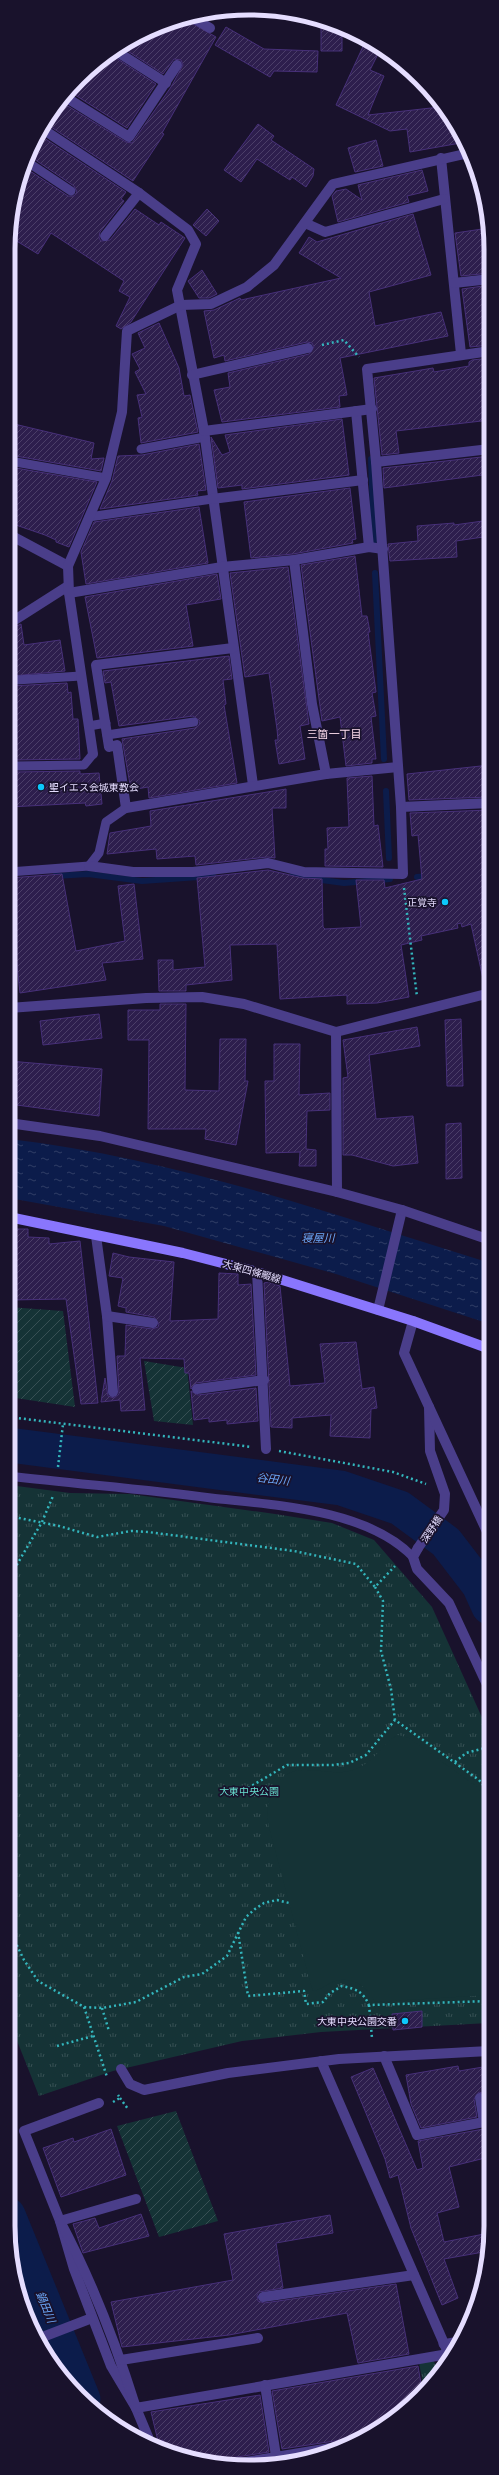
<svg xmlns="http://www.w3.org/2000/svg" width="499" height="2475" font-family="'Noto Sans','Noto Sans JP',sans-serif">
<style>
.park{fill:url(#park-tufts)}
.garden{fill:url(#garden-furrows)}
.pitch{fill:#153336}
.water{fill:url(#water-ripples)}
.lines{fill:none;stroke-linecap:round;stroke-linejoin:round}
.stream{stroke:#0c1c4b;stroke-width:6}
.river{stroke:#0c1c4b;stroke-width:35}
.building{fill:url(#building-hatch);stroke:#473079}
.path{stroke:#33b6bd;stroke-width:2.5;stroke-dasharray:2 3;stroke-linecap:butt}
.service{stroke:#4a3e8a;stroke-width:9}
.minor{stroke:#4a3e8a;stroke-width:10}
.tertiary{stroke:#4a3e8a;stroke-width:10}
.secondary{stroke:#8976fd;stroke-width:10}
.poi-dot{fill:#0cc8fc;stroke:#19122c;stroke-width:1.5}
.labels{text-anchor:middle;stroke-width:3.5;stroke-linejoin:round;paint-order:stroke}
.poi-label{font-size:10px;fill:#e5ddff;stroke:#19122c;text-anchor:end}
.street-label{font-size:10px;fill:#e5ddff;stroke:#19122c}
.park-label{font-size:10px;fill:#68e0d0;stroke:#19122c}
.neighbourhood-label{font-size:11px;fill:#ffdff0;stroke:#19122c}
.water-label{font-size:11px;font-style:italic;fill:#6daafd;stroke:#19122c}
.rim{fill:none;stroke:#e5ddff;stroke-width:5}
</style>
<defs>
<pattern id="park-tufts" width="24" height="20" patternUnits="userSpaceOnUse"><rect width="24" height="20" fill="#153336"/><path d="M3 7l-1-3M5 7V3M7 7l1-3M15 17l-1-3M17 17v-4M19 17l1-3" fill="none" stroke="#375054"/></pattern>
<pattern id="garden-furrows" width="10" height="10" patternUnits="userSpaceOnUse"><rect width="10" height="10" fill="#153336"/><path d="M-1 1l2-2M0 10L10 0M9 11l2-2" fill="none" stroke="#375054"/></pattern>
<pattern id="water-ripples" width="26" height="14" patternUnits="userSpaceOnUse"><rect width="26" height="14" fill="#0c1c4b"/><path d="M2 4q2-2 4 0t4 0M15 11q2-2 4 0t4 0" fill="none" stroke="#2f3d66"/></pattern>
<pattern id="building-hatch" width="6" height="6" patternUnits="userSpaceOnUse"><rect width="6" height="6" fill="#2d1e4d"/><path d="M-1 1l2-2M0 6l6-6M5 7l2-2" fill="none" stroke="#4b3e68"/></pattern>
</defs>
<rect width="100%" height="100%" fill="#19122c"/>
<!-- park -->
<g class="park">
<path d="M9,1485L70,1493L130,1494L275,1514L332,1523L374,1540L432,1607L489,1733V2023L321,2032L242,2041L113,2071L39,2096L8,2018Z"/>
<path d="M433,2360L438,2369L424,2388L419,2363Z"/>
</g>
<!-- garden -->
<g class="garden">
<path d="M9,1307L63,1311L75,1407L9,1397Z"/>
<path d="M144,1361L187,1368L193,1425L154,1421Z"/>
<path d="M176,2111L218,2221L159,2237L117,2126Z"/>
</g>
<!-- pitch -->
<path class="pitch" d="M398,1735L409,1738L476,1786L489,1800V1995L375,2002C366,1984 349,1974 330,1983C325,1986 320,1990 313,1991L311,1985L270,1831C266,1814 266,1803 275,1787C293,1756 325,1779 353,1770C376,1763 381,1743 398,1735Z"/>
<!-- water -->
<path class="water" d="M9,1139C174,1158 332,1214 490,1263V1324L336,1274L164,1226L9,1198Z"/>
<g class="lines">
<!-- stream -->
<g class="stream">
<path d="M371,459L374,541"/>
<path d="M375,573L384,759"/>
<path d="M386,791L389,858"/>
<path d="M55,876L88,874L142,881L213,876"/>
<path d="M292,876L344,883L390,879"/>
<path d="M417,877L429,876"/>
</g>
<!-- river -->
<g class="river">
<path d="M9,1445L341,1488L400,1508L446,1542L479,1585L489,1607"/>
<path d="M8,2215L83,2399"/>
</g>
</g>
<!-- building -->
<g class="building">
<path d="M183,18L216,37L162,133L164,134L133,181L45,123L63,103L126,142L132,143L171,87L183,65L181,60L174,59L163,74L123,48Z"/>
<path d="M321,22L342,29V51H321Z"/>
<path d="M226,27L264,49L318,51L317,72L274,71L270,77L215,45Z"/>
<path d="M366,40L380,50L370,70L384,76L368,115L440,107L466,142L410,152L407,129L390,131L336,105Z"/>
<path d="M110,54L156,84L127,128L72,93L102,58Z"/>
<path d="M258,124L274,136L271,140L314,169L313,176L306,187L292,177L290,180L257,159L241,182L224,170Z"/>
<path d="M38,134L126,192L121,199L124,201L100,232L99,238L101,241L110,240L135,209L159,225L161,222L185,238L131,322L121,329L116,326L130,297L119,291L124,281L51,233L38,254L10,237V218L27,169L68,196H74L77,192L74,186L31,157Z"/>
<path d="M376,140L383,166L355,172L348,148Z"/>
<path d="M422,170L428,191L407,196L409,202L338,222L332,196L336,191L346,189L362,200L358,185Z"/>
<path d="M207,209L219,221L206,236L193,225Z"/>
<path d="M413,214L431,275L369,292L375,326L441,312L448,336L340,358L347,395L339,396L340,407L222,422L214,390L230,387L228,373L309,354L314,347L312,343L307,342L225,361L224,355L214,358L204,311L214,310L240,298L241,300L341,278L299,253L309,237L317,242Z"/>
<path d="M489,228L490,273L461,276L455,233Z"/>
<path d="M202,270L217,294L209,298H199L188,281Z"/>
<path d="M490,285V345L470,347L462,289Z"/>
<path d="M159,323L179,368L184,396L190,395L198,432L141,443L138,418L142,417L137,395L146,394L135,372L140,369L132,354L145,348L138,333Z"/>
<path d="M490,358V420L396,431L399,453L382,455L374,378L433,368L434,372L469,366V362L472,360Z"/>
<path d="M342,419L349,475L242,489V485L218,488L211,437L222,455L230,452L225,435Z"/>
<path d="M10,423L94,443L91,459L104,458L101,471L10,455Z"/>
<path d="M199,444L206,490L197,491L198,495L100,509L112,481L118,456L142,455Z"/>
<path d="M490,456V474L384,488L383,468Z"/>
<path d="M10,467L97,482L69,547L56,542V540L45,535L10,523Z"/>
<path d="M350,488L356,539L352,540L353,543L293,554L251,558L244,502Z"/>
<path d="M199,507L208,563L86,584L81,552L94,522Z"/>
<path d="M490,520V536L456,541L457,557L390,561L388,544L418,541L417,526L454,523V525Z"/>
<path d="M355,556L362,616H367L370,632H368L376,692L372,693L376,716L371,717L376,759H372V763L346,766L340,717L322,721L301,565Z"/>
<path d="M288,567L309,724L300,726L305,759L279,764L275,740H278L277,729L269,673L245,677L230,573Z"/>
<path d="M217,574L221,599L186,605L193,646L97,658L85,597Z"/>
<path d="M21,624L24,645L60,640L65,671L12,676L10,629Z"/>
<path d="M229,656L232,679L223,680L226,704L224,705L237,783L149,798L148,787L131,790L122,739L195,728L199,725L200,721L193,716L119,726L111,682L105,683L103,671Z"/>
<path d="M67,683L68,693L71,692L73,719H78L80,759L14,760L9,762L10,686Z"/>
<path d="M490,765V797L409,800L407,774Z"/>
<path d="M9,770L14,772L80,771V774L99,773L102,804L86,806L85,803L9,807Z"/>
<path d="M372,776L374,826L378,825L383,867L325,866V849H328L327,828L349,827L347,778Z"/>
<path d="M286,789V808H272L275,858L267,857L196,865L195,856L157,859L156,849L107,854L110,833L151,826L150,811Z"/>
<path d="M490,810V830H484L490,882V978L483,979L471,924L462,927L461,923L457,924L458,928L421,936L422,940L401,945L409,997L377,1003L347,1004V995L280,999L277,944L230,945L232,980L186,985V991H159L158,960H173V970L205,967L197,878L268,870L303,878L322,879L323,927L325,929L361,927L356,880H384L385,888L422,879L418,835L412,836L410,813Z"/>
<path d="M62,874L76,951L125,941L118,886L134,884L143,959L102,963L106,980L20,993L13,929H9V878Z"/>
<path d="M160,1004H186L185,1090L219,1091L220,1039H246L245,1081H248L236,1145L205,1139L206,1129H148L149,1040H128V1010H160Z"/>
<path d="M99,1014L102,1038L43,1045L40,1021Z"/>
<path d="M461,1019L463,1086H447L445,1020Z"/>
<path d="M417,1027L420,1046L369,1055L376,1119L413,1116L418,1163L393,1166L352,1155H343V1078L348,1077L343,1040Z"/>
<path d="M274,1044H300L299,1095L330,1093V1110L307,1111L306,1149L316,1150V1166H299L300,1152L266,1153L265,1081H274Z"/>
<path d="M9,1061L102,1069L99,1116L9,1104Z"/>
<path d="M461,1123L462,1178L446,1179V1124Z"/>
<path d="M9,1229H28V1237L49,1238V1244L80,1241L98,1403L81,1404L66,1299L9,1300Z"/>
<path d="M113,1253L129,1257L174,1262L170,1321L218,1319L219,1273L238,1274V1285L251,1284L256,1375L196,1383L191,1389L189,1373H185L184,1359L140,1358L145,1410L121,1411L120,1400L101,1402L105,1378L108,1396L114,1398L119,1394L117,1356H125L126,1325L152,1329L158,1327L159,1324L154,1317L126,1312V1308L118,1306L123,1278L109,1276Z"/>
<path d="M268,1282L280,1286L290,1386L325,1383L320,1344L356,1342L362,1389L374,1387L377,1408L371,1409L370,1438L330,1436L331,1415L292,1418V1428L271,1427L264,1283Z"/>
<path d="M256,1388L258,1421L227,1424V1420L209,1422V1418L194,1420L191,1391L198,1395Z"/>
<path d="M422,2011V2027L393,2030L392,2014Z"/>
<path d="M458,2066L459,2071L489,2066V2113L485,2094L479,2092L474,2099L477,2117L421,2128L411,2104L406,2075Z"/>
<path d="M373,2068L417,2170L423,2168L418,2141L489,2128V2157L449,2167L459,2207L437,2213L444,2242L489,2233V2251L444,2259L458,2298L442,2305L411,2228L398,2175L390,2178L385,2159L351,2077Z"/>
<path d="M111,2129L126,2175L61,2197L43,2148L73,2138L74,2142Z"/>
<path d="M141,2214L149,2236L83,2253L73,2224L95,2218L99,2228Z"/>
<path d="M330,2215L333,2233L276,2243L283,2288L259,2292L257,2295L258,2301L264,2303L396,2284L409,2354L358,2363L347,2313L229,2335L122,2347L111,2302L233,2280L224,2234Z"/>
<path d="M418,2366L422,2390L408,2407L347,2442L341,2440L282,2449L272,2391Z"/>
<path d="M260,2395L269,2452L212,2461L165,2450L163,2440L158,2441L151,2412Z"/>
</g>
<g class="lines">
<!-- path -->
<g class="path">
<path d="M322,345L344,340L359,357"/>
<path d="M404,888L417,997"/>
<path d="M9,1417L252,1447"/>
<path d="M279,1451L393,1472L426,1484"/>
<path d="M58,1467L63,1424"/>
<path d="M9,1516L59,1526L97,1537L131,1531L148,1532L294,1551L356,1564L375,1587L395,1566"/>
<path d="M9,1578L42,1522L53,1496"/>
<path d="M375,1587L383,1601L381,1651L391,1689L395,1720L479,1780L489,1792"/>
<path d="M455,1762L466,1753L489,1747"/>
<path d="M248,1788L287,1765H333L349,1763L366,1755L395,1720"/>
<path d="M8,1927L24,1960L38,1981L84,2007L102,2008L136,2002L184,1977L202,1974L227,1956L246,1917L255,1909L264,1903L277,1900L289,1903"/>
<path d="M238,1932L248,1996L304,1991L306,2004L323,2002L330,1993L342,1986C357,1989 363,1992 369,2005L489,2001"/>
<path d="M369,2005L372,2038"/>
<path d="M84,2007L107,2077"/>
<path d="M102,2008L109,2031"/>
<path d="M57,2046L93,2036"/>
<path d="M120,2098L128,2109"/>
<path d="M113,2102L120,2098L118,2095"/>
</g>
<!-- service -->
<g class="service">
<path d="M29,163L71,191"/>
<path d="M141,449L205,437"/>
<path d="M10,461L106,478"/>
<path d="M89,517L212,499"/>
<path d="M16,680L81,676"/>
<path d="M89,726L106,723"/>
<path d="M107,735L194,722"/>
<path d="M14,766L84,765L93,754"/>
<path d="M9,872L89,866L99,853L106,822L126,808"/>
<path d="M9,1476C76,1484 143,1489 211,1498C274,1505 367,1509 413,1557"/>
<path d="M443,2344L459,2341"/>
</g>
<!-- minor -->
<g class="minor">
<path d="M190,16L210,28"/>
<path d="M116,51L166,83"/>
<path d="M67,98L129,137L177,65"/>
<path d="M41,128L139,193L188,230L196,244L177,290L204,431L253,785"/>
<path d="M441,158L461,354"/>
<path d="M305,223L325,232L444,199"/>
<path d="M105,236L139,193"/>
<path d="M454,283L490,279"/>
<path d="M192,375L308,348"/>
<path d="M356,411L369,547"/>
<path d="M204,431L372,409"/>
<path d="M376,462L490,449"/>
<path d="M212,499L363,480"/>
<path d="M10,535L68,566"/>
<path d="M294,560L312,704L326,774"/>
<path d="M69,593L222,567L294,560L369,547L383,549"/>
<path d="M10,623L68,586"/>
<path d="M233,648L96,665L109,747L117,745L126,808L326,774L398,767"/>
<path d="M93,754L69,593L68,566L106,478L122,412L127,331L181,305L211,304L247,287L274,265L333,184L469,153"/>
<path d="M401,807L490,803"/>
<path d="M89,866L133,872H193L268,863L304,872L403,874L401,807L376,462L367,369L490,351"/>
<path d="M9,1008L146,998L202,997L244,1004L336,1032L490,993"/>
<path d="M336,1032L337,1192"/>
<path d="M96,1236L107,1316L113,1392"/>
<path d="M257,1272L266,1449"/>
<path d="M378,1310L402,1210"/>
<path d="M107,1316L153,1323"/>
<path d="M197,1389L264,1380"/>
<path d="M418,1548L444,1510L445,1494L430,1451L429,1407"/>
<path d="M384,2056L417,2135L489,2121"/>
<path d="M480,2098L484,2122"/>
<path d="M99,2103L24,2131L60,2221L74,2269L111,2366L136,2408L151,2444"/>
<path d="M136,2199L60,2221C92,2281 116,2344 136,2408L448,2354"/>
<path d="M263,2297L414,2275"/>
<path d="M40,2338L92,2318"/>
<path d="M121,2360L258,2338"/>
<path d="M265,2385L276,2456"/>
<path d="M227,2465L342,2446"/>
</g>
<!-- tertiary -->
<g class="tertiary">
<path d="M9,1123L100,1136L337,1192L402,1210L490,1240"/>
<path d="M413,1321L404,1353L489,1536"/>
<path d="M418,1548L413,1557L417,1569L449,1603L489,1689"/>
<path d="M321,2061L449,2355"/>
<path d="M121,2069L130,2084L144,2090L228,2073L339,2059L489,2051"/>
<path d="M26,2317L27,2319"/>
</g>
<!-- secondary -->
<path class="secondary" d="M9,1217L183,1253L257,1272L413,1321L490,1349"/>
</g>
<!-- markers -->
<g class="poi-dot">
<circle cx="41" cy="787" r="4"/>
<circle cx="445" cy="902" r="4"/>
<circle cx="405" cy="2021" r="4"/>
</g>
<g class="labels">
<!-- poi labels -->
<g class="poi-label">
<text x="49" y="791" text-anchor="start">聖イエス会城東教会</text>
<text x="437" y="906">正覚寺</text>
<text x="397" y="2025">大東中央公園交番</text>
</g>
<!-- street labels -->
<g class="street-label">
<text transform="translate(252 1271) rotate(16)" y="4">大東四條畷線</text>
<text transform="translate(431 1529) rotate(-56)" y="4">深野橋</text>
</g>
<!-- park labels -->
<g class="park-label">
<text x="249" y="1795">大東中央公園</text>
</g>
<!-- neighbourhood labels -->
<g class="neighbourhood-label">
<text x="334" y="738">三箇一丁目</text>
</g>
<!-- water labels -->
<g class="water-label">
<text x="318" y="1242">寝屋川</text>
<text transform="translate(273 1479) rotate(7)" y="4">谷田川</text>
<text transform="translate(46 2307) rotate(68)" y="4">鍋田川</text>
</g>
</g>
<!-- crop -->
<path d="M0 0H499V2475H0ZM249 15H250A234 234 0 0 1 484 249V2226A234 234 0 0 1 250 2460H249A234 234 0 0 1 15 2226V249A234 234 0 0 1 249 15Z" fill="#19122c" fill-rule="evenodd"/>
<path class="rim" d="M249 15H250A234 234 0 0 1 484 249V2226A234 234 0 0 1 250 2460H249A234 234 0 0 1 15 2226V249A234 234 0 0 1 249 15Z"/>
</svg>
